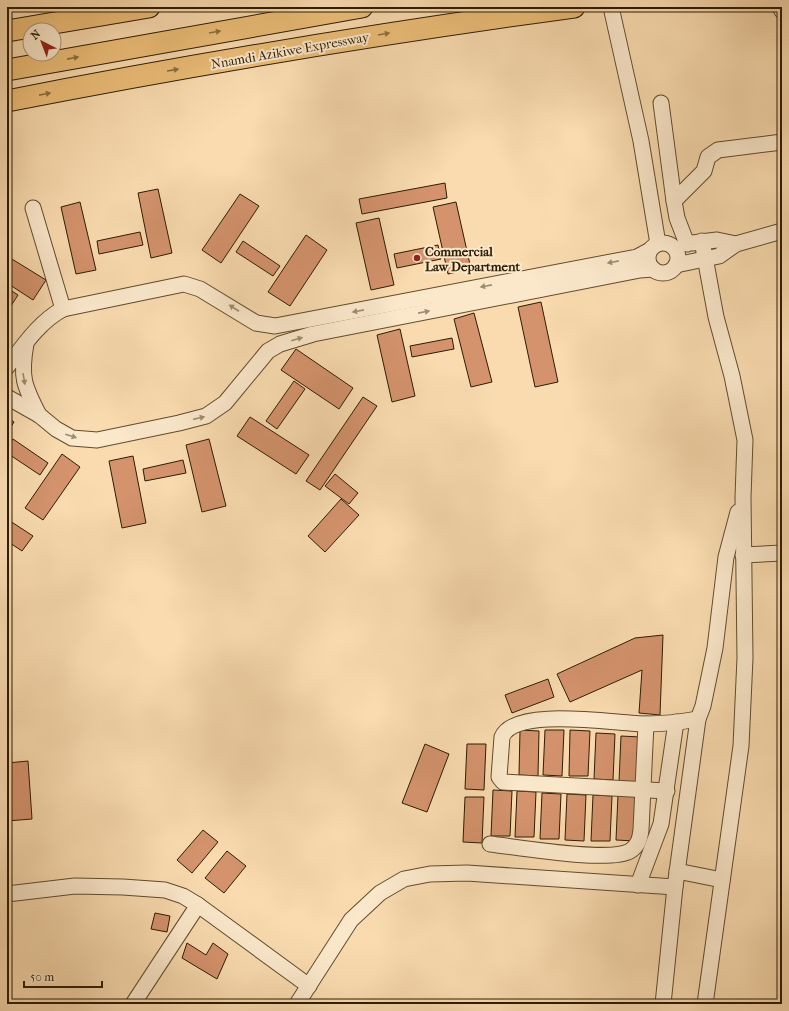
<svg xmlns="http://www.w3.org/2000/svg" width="789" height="1011" font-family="'IM FELL French Canon',serif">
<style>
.building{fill:#d4936d;stroke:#2d1c03}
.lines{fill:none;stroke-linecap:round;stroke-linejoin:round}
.minor-casing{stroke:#604c2e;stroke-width:17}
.highway-casing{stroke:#2d1c03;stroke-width:23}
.minor{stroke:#fbe8cb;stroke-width:15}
.highway{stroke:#ecbe78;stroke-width:21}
.oneway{fill:#8c6d3e}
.oneway2{fill:#9e8c71}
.poi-dot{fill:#8f2418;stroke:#fbe8cb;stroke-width:1.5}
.labels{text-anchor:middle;stroke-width:4;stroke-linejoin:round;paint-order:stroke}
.street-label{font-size:13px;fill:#2d1c03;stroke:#fbe8cb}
.poi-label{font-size:13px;font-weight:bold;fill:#2d1c03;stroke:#fbe8cb;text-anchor:start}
</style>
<rect width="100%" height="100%" fill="#f9dbaf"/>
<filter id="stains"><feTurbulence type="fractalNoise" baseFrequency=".005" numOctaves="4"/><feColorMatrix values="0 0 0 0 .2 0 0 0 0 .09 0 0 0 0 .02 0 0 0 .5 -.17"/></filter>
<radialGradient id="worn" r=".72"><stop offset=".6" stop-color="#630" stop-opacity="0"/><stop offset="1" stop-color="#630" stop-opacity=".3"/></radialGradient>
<!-- building -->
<g class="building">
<path d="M445,183L447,198L362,214L359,199Z"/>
<path d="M158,189L172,253L151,258L138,193Z"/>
<path d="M240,194L259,206L221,263L202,250Z"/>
<path d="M80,202L96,270L76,274L61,207Z"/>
<path d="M456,202L471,269L448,274L433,207Z"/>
<path d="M379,218L394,285L371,290L356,223Z"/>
<path d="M140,232L143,245L99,254L97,241Z"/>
<path d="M306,235L327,250L290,306L268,292Z"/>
<path d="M243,241L280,266L273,276L236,252Z"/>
<path d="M438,245L441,259L397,268L394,254Z"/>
<path d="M7,256L46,280L33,300L7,283Z"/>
<path d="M7,288L18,295L7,312Z"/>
<path d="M541,302L558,382L535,387L518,307Z"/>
<path d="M474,313L492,382L471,387L454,319Z"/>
<path d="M400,329L415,396L392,402L377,335Z"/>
<path d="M452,338L454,349L412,357L410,346Z"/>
<path d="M296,349L353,388L339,409L281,370Z"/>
<path d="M294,381L305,389L277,429L266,421Z"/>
<path d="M363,397L377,406L320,490L306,481Z"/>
<path d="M7,417L14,422L7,433Z"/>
<path d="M250,417L309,455L296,474L237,436Z"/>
<path d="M13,439L48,463L40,475L7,453V448Z"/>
<path d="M209,439L226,506L202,512L186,445Z"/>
<path d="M62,454L80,467L43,520L25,508Z"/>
<path d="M133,456L146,523L122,528L109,461Z"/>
<path d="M183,460L186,473L145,481L143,469Z"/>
<path d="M335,474L358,493L349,504L325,486Z"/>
<path d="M341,499L359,515L325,552L308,536Z"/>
<path d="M7,519L33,536L22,551L7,541Z"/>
<path d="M663,635L660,715L639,713L642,670L570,702L557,674L635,638Z"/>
<path d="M548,679L554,697L512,713L505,695Z"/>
<path d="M520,730L539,731L538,776L519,775Z"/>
<path d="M545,730H564L562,776L543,775Z"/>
<path d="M570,730L590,731L588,776H569Z"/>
<path d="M596,733L615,734L613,780L594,779Z"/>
<path d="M621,736L640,737L638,782H619Z"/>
<path d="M425,744L449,754L427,812L402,803Z"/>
<path d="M467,744H486L484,790L465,789Z"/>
<path d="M28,761L32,819L7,821V763Z"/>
<path d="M493,790L512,791L510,836H491Z"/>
<path d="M517,791L536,792L534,837H515Z"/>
<path d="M542,793L561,794L559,839H540Z"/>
<path d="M567,794L586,795L584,841L565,840Z"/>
<path d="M593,795L612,796L610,841H591Z"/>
<path d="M618,795H637L635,841L616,840Z"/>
<path d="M465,797H484L482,843L463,842Z"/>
<path d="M203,830L218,842L192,873L177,860Z"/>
<path d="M227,851L246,866L224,893L205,878Z"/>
<path d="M155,913L170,916L167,932L151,929Z"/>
<path d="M187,943L206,955L213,943L228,954L217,979L182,958Z"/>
</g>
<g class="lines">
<defs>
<g id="minor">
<path d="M611,7L641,141L658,244"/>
<path d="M780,7L782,11"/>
<path d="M661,103L674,201L677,218L687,244"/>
<path d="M674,201L704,171L708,157L718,150L782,142"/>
<path d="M33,208L63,309"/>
<path d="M702,241L716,317L732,376L745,440L743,497L745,658L741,746L705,1004"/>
<path d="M692,243L717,240L736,244"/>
<circle cx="663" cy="258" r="15"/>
<path d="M676,265L719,256L736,244L782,231"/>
<path d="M26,344C20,377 24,386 39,415"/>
<path d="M7,367C23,346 40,321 63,309L184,284L200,289L256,323L275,326L637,257L650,250"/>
<path d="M7,397L39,415L56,429L72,438L97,440L179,423L206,416L225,403L268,351L280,344L313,334L640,270L653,269"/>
<path d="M743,555L782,553"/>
<path d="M667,791L503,782L499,777L502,737C515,706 616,724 646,724C663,724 681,722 698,719"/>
<path d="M490,844C517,847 610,863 630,851C638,846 640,839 641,830L646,724"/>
<path d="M677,871L722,880"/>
<path d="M638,885L661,824L676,722"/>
<path d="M7,894L75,886L123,887L165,890L183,896L198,905L309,986"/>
<path d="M133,1004L198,905"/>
<path d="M297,1004L351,920L380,893L404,879L430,874L467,873L675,887"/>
<path d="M663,1004L675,887L698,719L703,706L715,648L726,557L738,512"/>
</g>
<g id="highway">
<path d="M7,31L149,7"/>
<path d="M7,70L362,7"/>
<path d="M7,101C195,64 384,33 574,7"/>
</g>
</defs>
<!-- minor casing -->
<use href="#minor" class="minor-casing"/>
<!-- highway casing -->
<use href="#highway" class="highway-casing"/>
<!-- minor -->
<use href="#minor" class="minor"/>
<!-- highway -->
<use href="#highway" class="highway"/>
</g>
<!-- one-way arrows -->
<defs><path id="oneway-solid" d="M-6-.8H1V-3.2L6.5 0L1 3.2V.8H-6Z"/></defs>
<g class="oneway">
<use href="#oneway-solid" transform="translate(215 32) rotate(-10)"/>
<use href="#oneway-solid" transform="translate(384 34) rotate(-10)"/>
<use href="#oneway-solid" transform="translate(73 58) rotate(-11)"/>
<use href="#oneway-solid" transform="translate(173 70) rotate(-9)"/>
<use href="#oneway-solid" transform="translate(45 94) rotate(-11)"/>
</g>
<g class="oneway2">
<use href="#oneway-solid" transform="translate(613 262) rotate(169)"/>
<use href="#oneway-solid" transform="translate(486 286) rotate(169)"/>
<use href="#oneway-solid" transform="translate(234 308) rotate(-147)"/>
<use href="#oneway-solid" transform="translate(358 311) rotate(169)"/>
<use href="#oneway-solid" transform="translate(424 312) rotate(-11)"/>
<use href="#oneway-solid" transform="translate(297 339) rotate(-16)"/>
<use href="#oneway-solid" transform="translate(24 379) rotate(80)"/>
<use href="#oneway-solid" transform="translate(199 418) rotate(-13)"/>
<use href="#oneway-solid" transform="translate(71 436) rotate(18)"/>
</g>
<!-- markers -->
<circle class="poi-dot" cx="417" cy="258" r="4"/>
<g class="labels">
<!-- street labels -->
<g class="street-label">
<text transform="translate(290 50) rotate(-10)" y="5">Nnamdi Azikiwe Expressway</text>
</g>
<!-- poi labels -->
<g class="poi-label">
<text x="425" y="256">Commercial<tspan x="425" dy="15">Law Department</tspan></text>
</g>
</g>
<!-- margin -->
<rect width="789" height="1011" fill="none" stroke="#f9dbaf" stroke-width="24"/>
<rect x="8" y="8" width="773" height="995" fill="none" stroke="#2d1c03" stroke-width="2"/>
<rect x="12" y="12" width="765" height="987" fill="none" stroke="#2d1c03"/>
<!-- north arrow -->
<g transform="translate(42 42) rotate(318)"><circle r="19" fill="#fbe8cb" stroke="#a9967b"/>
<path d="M0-3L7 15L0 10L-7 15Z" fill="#8f2418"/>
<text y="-6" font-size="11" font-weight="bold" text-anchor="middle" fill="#2d1c03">N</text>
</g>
<!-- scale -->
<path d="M24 981v6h78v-6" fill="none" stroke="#2d1c03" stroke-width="2"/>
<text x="30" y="981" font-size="12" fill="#2d1c03" stroke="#fbe8cb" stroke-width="3" paint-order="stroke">50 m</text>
<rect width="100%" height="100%" filter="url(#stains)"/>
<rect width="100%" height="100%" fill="url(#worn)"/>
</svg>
